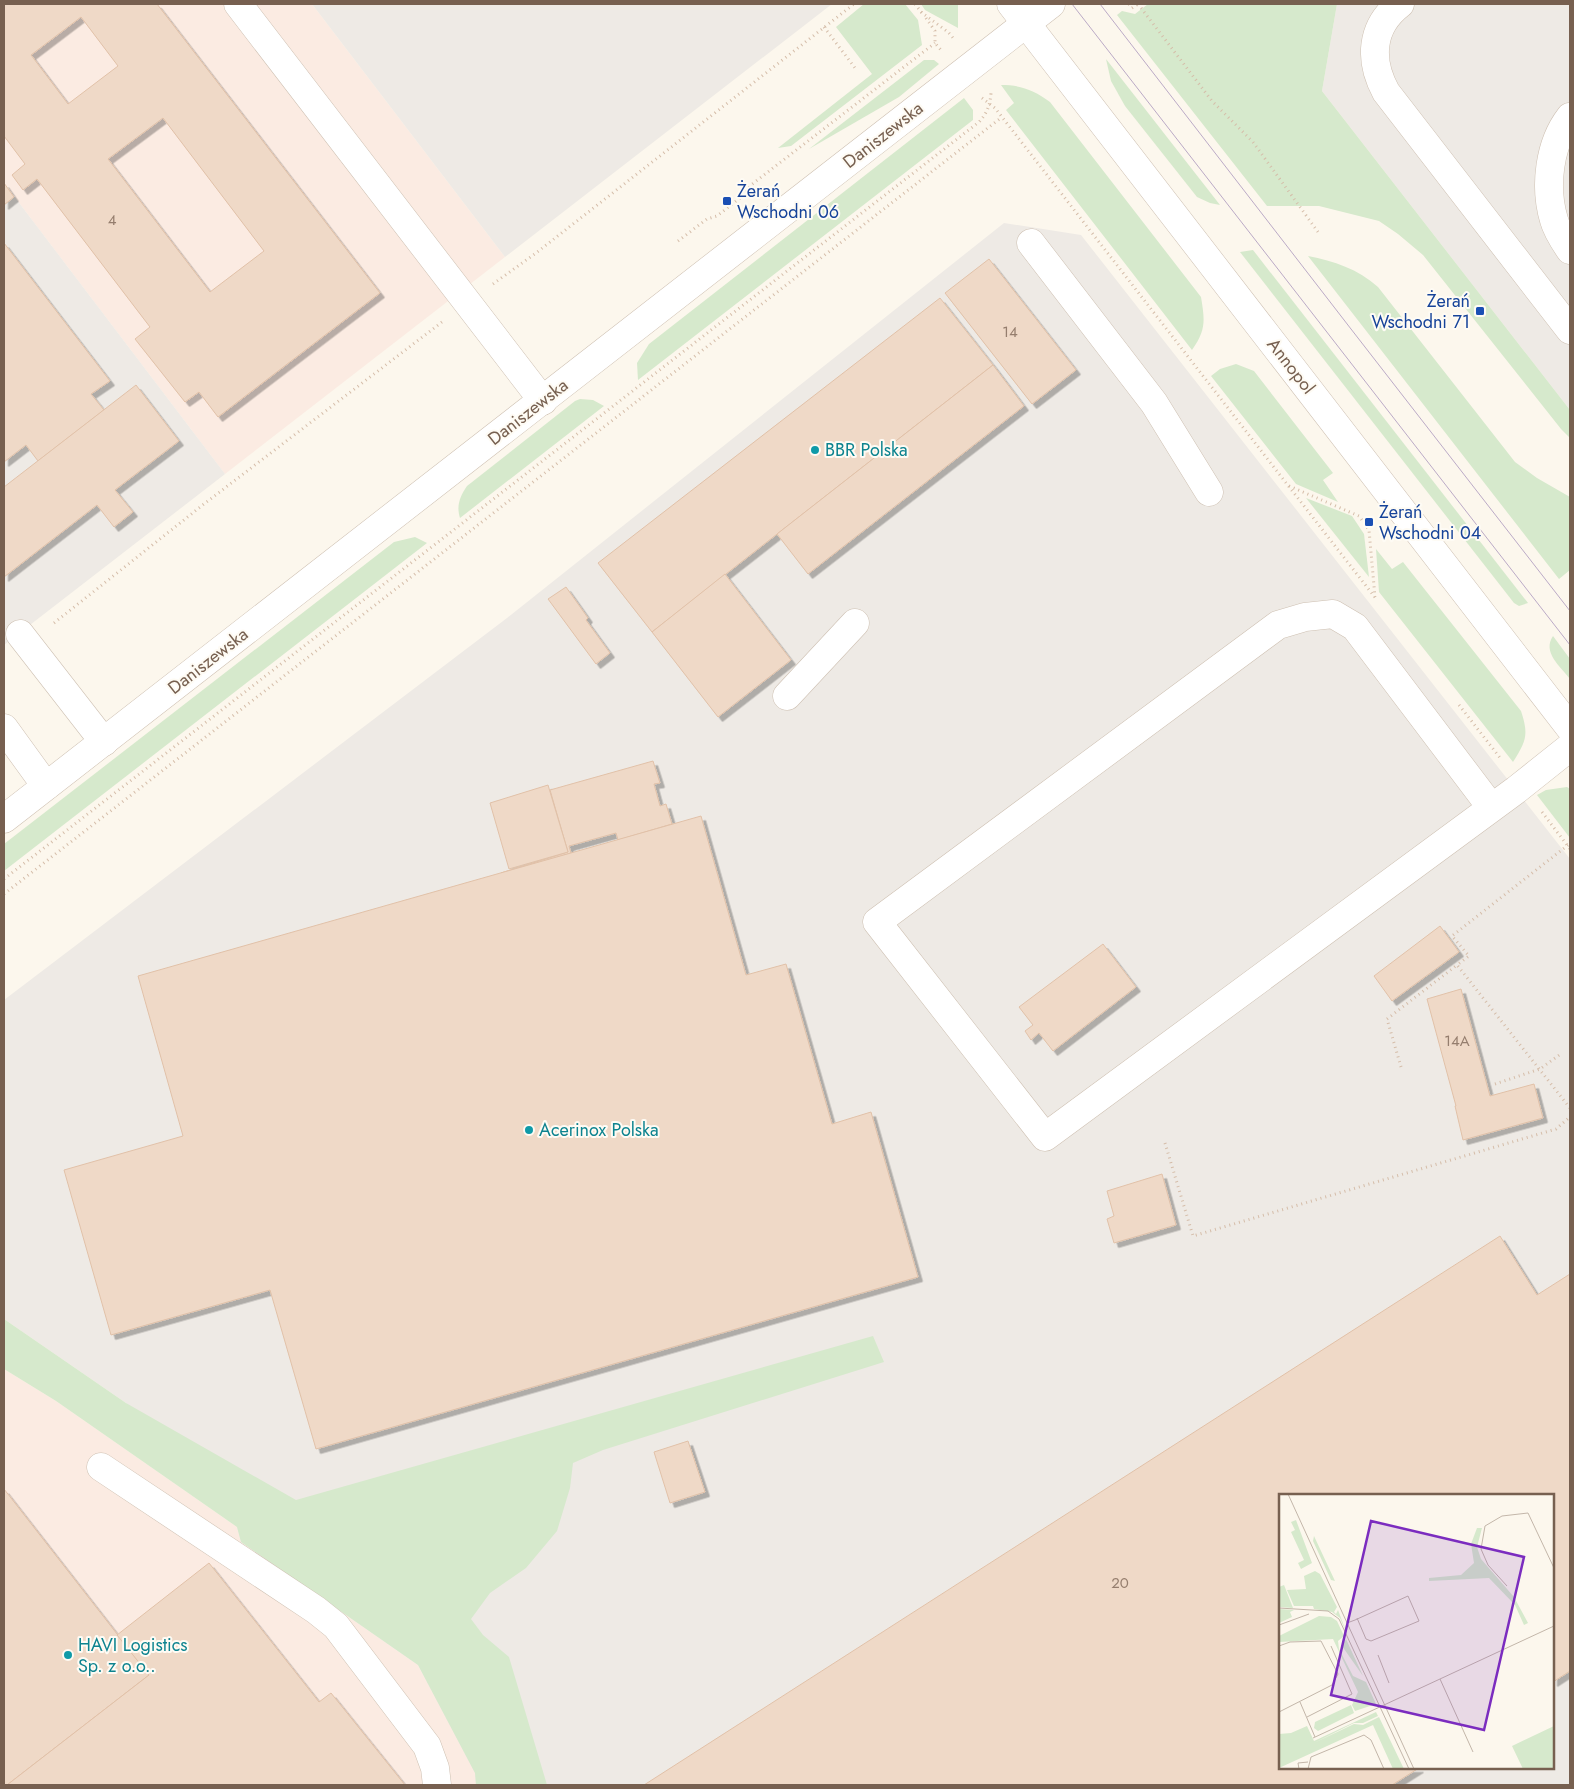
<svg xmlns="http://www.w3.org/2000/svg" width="1574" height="1789" font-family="Jost,sans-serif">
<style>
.commercial{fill:#fbebe2}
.industrial{fill:#eeeae5;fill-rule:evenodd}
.green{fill:#d6e9cc}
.building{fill:#efd9c7;stroke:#e1c1a8;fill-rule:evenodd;filter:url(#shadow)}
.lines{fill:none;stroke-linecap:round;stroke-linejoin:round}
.minor-casing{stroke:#cec0b2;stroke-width:29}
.path{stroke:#d5bda9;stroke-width:3;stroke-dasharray:1 4;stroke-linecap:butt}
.minor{stroke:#fff;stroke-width:28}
.tram{stroke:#bbaac6;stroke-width:1}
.transit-dot{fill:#1a4fb4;stroke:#fefbf4;stroke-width:2}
.culture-dot{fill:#0f9aa8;stroke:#fefbf4;stroke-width:2}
.labels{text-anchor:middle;stroke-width:4;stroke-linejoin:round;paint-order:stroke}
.number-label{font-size:15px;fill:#957e6e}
.street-label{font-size:18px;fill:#776050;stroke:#fefbf4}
.transit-label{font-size:18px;fill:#164399;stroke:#fefbf4;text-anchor:start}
.culture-label{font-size:18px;fill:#0d838f;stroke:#fefbf4;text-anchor:start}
.inset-road{fill:none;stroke:#c3b6a9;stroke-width:1}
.view{fill:#7b2cbf;fill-opacity:0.15;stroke:#7b2cbf;stroke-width:2.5}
.inset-edge{fill:none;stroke:#776050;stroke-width:2.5}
</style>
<defs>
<filter id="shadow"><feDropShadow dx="4.5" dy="4.5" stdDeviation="0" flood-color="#0004"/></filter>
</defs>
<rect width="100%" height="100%" fill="#fcf7ed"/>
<!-- commercial -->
<g class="commercial">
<path d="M4,4H312L505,257L225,474L4,183Z"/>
<path d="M4,1369L56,1401L237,1527L241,1542L418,1665L476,1773V1785H4Z"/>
</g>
<!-- industrial -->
<g class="industrial">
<path d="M312,4H832L505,257Z"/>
<path d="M1337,4H1570V410L1322,91Z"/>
<path d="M4,183L225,474L4,645Z"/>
<path d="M1004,223L1081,235L1570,859V1785H476L475,1773L418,1665L241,1542L237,1527L126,1403L4,1319V1000L507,618ZM1280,1495H1553V1768H1280Z"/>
</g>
<!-- green -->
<g class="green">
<path d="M864,4H905L918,20L922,45L791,146L778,148L872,74L836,27Z"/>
<path d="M921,4H958V28L925,10Z"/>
<path d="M1148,4H1337L1322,91L1570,410V438L1561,429L1423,255L1398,234L1379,221L1319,206H1267L1117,15L1122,11L1135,14Z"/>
<path d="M1106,59L1220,205L1210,203L1197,197L1125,106L1111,81Z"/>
<path d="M924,60H934L939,64L899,97L809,149Z"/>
<path d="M1001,85C1021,85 1034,90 1050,102L1201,297C1205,321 1206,330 1192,350L1006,110L1014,103Z"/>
<path d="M964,98L973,110V120L638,380L637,363L649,344Z"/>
<path d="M1253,250L1528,603L1519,606L1514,603L1240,252Z"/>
<path d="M1308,256C1334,261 1358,269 1378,287L1515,462L1537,478L1570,497V570L1559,579Z"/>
<path d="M1236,364L1254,371L1333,473L1323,480L1338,502L1296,484L1211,376L1220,369Z"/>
<path d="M580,399L593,400L604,406L460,518C456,506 460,496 467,486L575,401Z"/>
<path d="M1306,498L1352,516L1364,534L1369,577Z"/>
<path d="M415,537L427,543L4,871V844L394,542Z"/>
<path d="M1376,549L1392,569L1403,562L1521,711C1529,735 1526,741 1513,762L1379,592Z"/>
<path d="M1553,636L1570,659V679C1560,666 1542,652 1553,636Z"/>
<path d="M1567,787L1570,789V838L1537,795L1546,790Z"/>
<path d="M4,1319L126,1403L296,1500L873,1336L884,1362L603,1450L573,1463L570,1488L557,1531L526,1568L490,1593L471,1619L483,1635L509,1657L547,1785H476L475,1773L418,1665L241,1542L237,1527L56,1401L4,1369Z"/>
</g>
<!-- building -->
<g class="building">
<path d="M4,4H157L380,293L218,417L199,392L185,402L135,339L150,327L37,179L23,190L12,175L25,164L4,136ZM81,17L118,66L68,104L31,55ZM163,118L264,251L210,292L108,159Z"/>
<path d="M4,183L14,197L4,205Z"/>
<path d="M4,243L110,381L91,394L104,410L38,461L26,445L4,462Z"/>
<path d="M989,259L1076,370L1032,404L945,293Z"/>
<path d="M940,298L993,365L652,632L598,563Z"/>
<path d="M993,365L1024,406L808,574L777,534Z"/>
<path d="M136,385L179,441L115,490L133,512L114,527L97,505L4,577V487Z"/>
<path d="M725,574L791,660L718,717L652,632Z"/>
<path d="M566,587L588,618L586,620L610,653L596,664L548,599Z"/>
<path d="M653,761L660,783L654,784L660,806L666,804L672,824L618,840L616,833L569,846L571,853L501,873L568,852L550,790Z"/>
<path d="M548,785L568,852L509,869L490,803Z"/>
<path d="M701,816L746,975L786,964L832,1124L871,1112L918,1277L316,1449L270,1290L111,1335L64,1170L183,1136L138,976Z"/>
<path d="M1440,926L1459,952L1392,1001L1374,976Z"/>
<path d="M1103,944L1136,987L1053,1051L1039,1033L1031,1040L1025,1031L1033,1025L1019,1007Z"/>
<path d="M1461,989L1490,1096L1534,1084L1543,1118L1463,1140L1455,1106H1456L1427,999Z"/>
<path d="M1162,1174L1176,1225L1114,1243L1107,1219L1114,1216L1107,1191Z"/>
<path d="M1500,1236L1537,1295L1570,1274V1671L1553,1682V1495H1280V1768H1419L1392,1785H644Z"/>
<path d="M688,1441L705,1492L670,1503L654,1452Z"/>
<path d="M4,1489L149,1675L7,1785H4Z"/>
<path d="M209,1563L319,1702L331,1693L405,1785H7L149,1675L117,1635Z"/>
</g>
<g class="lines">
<defs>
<g id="minor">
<path d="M238,4L543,401"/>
<path d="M1011,4L1570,728"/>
<path d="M1400,4C1370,27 1369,61 1386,92L1570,330"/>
<path d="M1570,117C1549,144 1544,187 1554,220C1557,231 1564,241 1570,250"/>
<path d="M1031,243L1154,403L1209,492"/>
<path d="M20,634L104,742"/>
<path d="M787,696L855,623"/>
<path d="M4,728L46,786"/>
<path d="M1491,807L1355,627L1333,614L1305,617L1278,625L877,922L1045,1137L1516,790L1570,747"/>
<path d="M4,819L1051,4"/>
<path d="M101,1467L316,1610L336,1626L427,1746L435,1768L437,1785"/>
</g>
</defs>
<!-- minor casing -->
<use href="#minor" class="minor-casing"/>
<!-- path -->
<g class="path">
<path d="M915,4L922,13"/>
<path d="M1129,4L1132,8L1138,4"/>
<path d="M1138,4L1212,101L1253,142L1318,232"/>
<path d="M921,12L948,32L954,39"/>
<path d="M926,18L935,31V43L941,50"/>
<path d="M824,27L855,68"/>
<path d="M982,98L995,108L1002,117L1377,600"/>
<path d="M678,241L707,219L717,216L745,194L751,185L935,43"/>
<path d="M493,284L536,253L854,4"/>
<path d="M1289,486L1359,516L1369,530L1375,597"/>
<path d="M54,623L204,504L442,322"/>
<path d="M1459,705L1501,759"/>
<path d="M1542,812L1570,849"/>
<path d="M1568,845L1452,936L1469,956L1457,965L1570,1108"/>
<path d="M4,879L979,122C987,113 990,106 991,93"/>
<path d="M4,894L1002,117"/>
<path d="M1401,1067L1387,1019L1457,965"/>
<path d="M1495,1084L1540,1069L1562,1053"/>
<path d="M1165,1143L1193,1236L1556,1129L1570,1117"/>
</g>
<!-- minor -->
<use href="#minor" class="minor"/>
<!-- tram -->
<g class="tram">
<path d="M1072,4L1570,645"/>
<path d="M1100,4L1351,329L1570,611"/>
</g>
</g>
<!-- markers -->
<g class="transit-dot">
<rect x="722" y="196" width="10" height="10" rx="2.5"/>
<rect x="1475" y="306" width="10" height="10" rx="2.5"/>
<rect x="1364" y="517" width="10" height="10" rx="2.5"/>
</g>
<g class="culture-dot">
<circle cx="815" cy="450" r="5"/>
<circle cx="529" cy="1130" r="5"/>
<circle cx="68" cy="1655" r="5"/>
</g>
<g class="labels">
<!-- number labels -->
<g class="number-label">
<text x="112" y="225">4</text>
<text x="1010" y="337">14</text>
<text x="1457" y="1046">14A</text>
<text x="1120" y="1588">20</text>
</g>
<!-- street labels -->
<g class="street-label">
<text transform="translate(883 135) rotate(-38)" y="6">Daniszewska</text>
<text transform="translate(1291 366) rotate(52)" y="6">Annopol</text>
<text transform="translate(528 412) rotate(-38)" y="6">Daniszewska</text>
<text transform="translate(208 661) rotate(-38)" y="6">Daniszewska</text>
</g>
<!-- transit labels -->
<g class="transit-label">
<text x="737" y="197">Żerań<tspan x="737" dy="21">Wschodni 06</tspan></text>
<text x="1470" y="307" text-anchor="end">Żerań<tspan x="1470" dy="21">Wschodni 71</tspan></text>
<text x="1379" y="518">Żerań<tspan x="1379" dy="21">Wschodni 04</tspan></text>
</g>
<!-- culture labels -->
<g class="culture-label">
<text x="825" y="456">BBR Polska</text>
<text x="539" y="1136">Acerinox Polska</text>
<text x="78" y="1651">HAVI Logistics<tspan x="78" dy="21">Sp. z o.o..</tspan></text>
</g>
</g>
<!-- overview -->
<g transform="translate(1279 1494)">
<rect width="275" height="275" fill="#fcf7ed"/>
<path d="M17,26L33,69L22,75L19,69L25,66L12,38L16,36L12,28ZM198,34H203L198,53L202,65L235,103L249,129L245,131L236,111L210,84L150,87V84L182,81L195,69L192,50ZM35,42L56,87L52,86L34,47ZM36,77L41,80L58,113L55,118L57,120L59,116L68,140L61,124L53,118L35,115L34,112H15L8,96L27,95L25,82ZM5,91L7,96L14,114L0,113V93ZM0,115L15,116L11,118L13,123L0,129ZM40,122L52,123L58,127L65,142L59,147L60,155L74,182L87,188L97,210L76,217L73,211L79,198L54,145L0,148V142ZM67,145L84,182L63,152ZM72,211L75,219L39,237L35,234L36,228ZM97,218L99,222L84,229H75L35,249L75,230L84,231L100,223L125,275H114L94,231L0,274V240L12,239L28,232L35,247ZM275,232V275H244L233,252Z" fill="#d6e9cc"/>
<path class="inset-road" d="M9,0L135,275M228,92L209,71L202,55L206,32L223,22L249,19L275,74M0,114L49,117L60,125L130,275M68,129L76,126L129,102L140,127L92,147L87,145L78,124M0,131L30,120M0,152L11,148L42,147L59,180L53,191L0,218M99,161L110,189M161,185L194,258M21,208L36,243M28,223L73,200L52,152M34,244L275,132M20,275L19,269L29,268M29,275L32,263L85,241L92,246L105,275"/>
<path class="view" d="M92,27L245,63L205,236L52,201Z"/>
<rect width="275" height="275" class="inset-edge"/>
</g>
<!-- border -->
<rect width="1574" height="1789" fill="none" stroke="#776050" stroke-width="10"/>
</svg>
